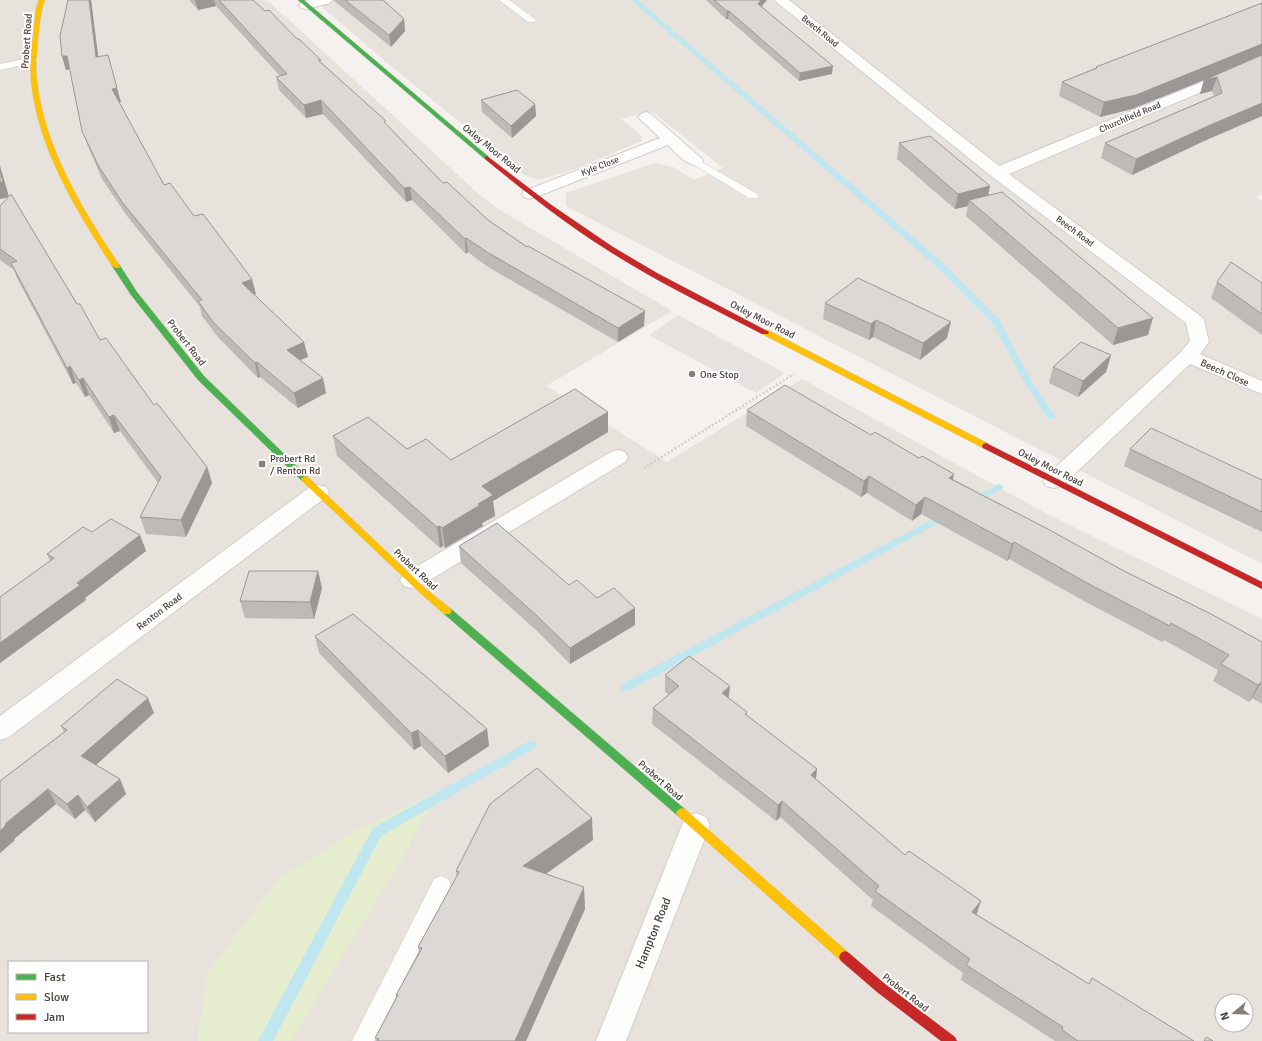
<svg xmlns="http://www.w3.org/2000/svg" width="1262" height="1041" font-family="Signika,sans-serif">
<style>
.residential{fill:#e7e2dc;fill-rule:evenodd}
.green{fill:#e6edcf}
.parking{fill:#e6e2df}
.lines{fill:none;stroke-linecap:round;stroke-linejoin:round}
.stream{fill:#c0e6f0;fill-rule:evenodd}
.lane-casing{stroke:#d2cecb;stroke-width:1}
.street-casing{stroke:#d2cecb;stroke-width:2}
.fast-casing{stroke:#d4cec6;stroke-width:1}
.slow-casing{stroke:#d4cec6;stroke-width:1}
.jam-casing{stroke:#d4cec6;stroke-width:1}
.path{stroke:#d3d0cc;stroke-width:2.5;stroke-dasharray:2 2;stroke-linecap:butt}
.lane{fill:#fdfdfc;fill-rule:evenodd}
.street{fill:#fdfdfc;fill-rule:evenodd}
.fast{fill:#4caf50;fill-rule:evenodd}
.slow{fill:#ffc107;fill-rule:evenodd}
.jam{fill:#c62828;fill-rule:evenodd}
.wall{fill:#bdbab7}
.shaded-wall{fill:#9a9795}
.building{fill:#dcd8d5;stroke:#9a9795}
.poi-dot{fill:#867e78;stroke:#fff;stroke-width:1.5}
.labels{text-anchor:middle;stroke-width:4;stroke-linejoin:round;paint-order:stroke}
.far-street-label{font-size:9px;fill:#4a4039;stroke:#fff}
.street-label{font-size:10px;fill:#4a4039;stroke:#fff}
.poi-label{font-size:10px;fill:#4a4039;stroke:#fff;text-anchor:start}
.near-street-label{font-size:12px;fill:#4a4039;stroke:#fff}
</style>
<rect width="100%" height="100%" fill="#f4f1ee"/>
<!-- residential -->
<g class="residential">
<path d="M0,0H267L482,197L508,215L672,311L546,386L667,462L802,379L1049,515L1262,619V1041H0ZM9,962H147V1032H9ZM1222,1001H1246V1025H1222Z"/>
<path d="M314,0H1262V194L1255,197L1262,201V564L566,206V193L655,163L673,167L694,180L723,168L651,111L621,119L641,135L642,141L575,169L539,180L524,175L386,62Z"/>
</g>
<!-- green -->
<path class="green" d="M437,792L405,854L291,1041H197L207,974L278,879L353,832Z"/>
<!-- parking -->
<path class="parking" d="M678,315L785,373L756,393L649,335Z"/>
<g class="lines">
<!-- stream -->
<g class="stream">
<path d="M631,0H638L942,262L1000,321L1031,380L1056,417L1054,419H1048L1023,380L993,324L936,266Z"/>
<path d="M999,484L1002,485L1004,487L1002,489L974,504H968L966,502L968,500Z"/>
<path d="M946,512L951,515L950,517L630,690L626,691L622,690L620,687L622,684Z"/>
<path d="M531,740L535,742L537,745L535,748L381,836L273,1041H258L373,828Z"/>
</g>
<defs>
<g id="lane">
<path d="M499,0H509L536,20L534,22H528Z"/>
<path d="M34,57L39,60L37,62L0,70V64Z"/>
<path d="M695,158L757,194L759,196L757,198H749L691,163L690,161Z"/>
<path d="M441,876L448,879L451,885L374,1041H352L434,879Z"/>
</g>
<g id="street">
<path d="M310,0H332L330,3L306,9L301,8L299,5L301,2Z"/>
<path d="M774,0H789L999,166L1262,57V66L1009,174L1202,317L1204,321L1209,342L1200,354L1262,381V394L1190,364L1062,486L1054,488L1046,486L1043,481L1046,476L1181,352L1190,341L1186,323L991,176Z"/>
<path d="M646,112L651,114L701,158L703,161L701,164C687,168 677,154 668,145L536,197L530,199L524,197L522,194L524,191L660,138L638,117L641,114Z"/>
<path d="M618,450L625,452L628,457L625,462L420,586L412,588L404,586L400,580L404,574L611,452Z"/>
<path d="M318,485L326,487L329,492L326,497L9,737L0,740V716L310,487Z"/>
<path d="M696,813L706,817L710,825L626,1041H596L682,825L686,817Z"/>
</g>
<g id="fast">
<path d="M298,0H304L489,157V159H485Z"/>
<path d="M113,264H119L137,292L204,376L308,477L309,479L308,481H302L198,380L131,295L112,266Z"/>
<path d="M447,607L450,608L686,810L688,813L686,816L682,818L678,816L444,614L442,611L444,608Z"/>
</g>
<g id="slow">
<path d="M39,0H45C40,12 40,26 38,39C37,53 35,67 37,81C45,149 83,210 120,266L119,268H116L112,266C76,210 38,149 31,81C29,57 34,32 36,8Z"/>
<path d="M762,330H768L989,444L990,446L986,449L983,448L762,334L761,332Z"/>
<path d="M305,476L308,477L426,589L450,608L452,611L450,614H444L420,593L302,481L301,479Z"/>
<path d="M682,808L686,810L849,953L851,957L849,961L845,963L841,961L678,816L676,813L678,810Z"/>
</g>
<g id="jam">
<path d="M487,156L550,204L613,247L657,273L769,332L768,334H762C718,311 673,290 630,264C579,234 531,197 485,159V157Z"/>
<path d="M986,443L1262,582V589L983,448L982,446L983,444Z"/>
<path d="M845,951L849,953L885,984L955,1037L957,1041H941L877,992L841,961L839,957L841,953Z"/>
</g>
</defs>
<!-- lane casing -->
<use href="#lane" class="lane-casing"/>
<!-- street casing -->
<use href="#street" class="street-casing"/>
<!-- fast casing -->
<use href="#fast" class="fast-casing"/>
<!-- slow casing -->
<use href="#slow" class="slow-casing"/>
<!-- jam casing -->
<use href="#jam" class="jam-casing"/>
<!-- path -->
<path class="path" d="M644,468L794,374"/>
<!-- lane -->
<use href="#lane" class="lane"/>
<!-- street -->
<use href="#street" class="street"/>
<!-- fast -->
<use href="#fast" class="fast"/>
<!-- slow -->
<use href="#slow" class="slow"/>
<!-- jam -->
<use href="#jam" class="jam"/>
</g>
<!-- wall -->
<g class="wall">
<path d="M91,0L98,57L121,102H119L164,185L194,216L256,294H254L308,357L300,360L326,393L298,408L260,377L258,378L217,336L202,316L200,307L127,216L102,179L87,144L82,131L70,69L66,70L62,56Z"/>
<path d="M189,0H253L297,39L386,124L443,183L488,220L644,326L618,342L488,267L468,252L466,254L412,200L406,202L323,114L306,118L279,90L276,77L280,76L216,6L198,10Z"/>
<path d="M333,0H383L404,19L405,31L391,47Z"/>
<path d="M706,0H767L762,6L832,74L799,81L728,19H726Z"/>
<path d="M1262,3V116L1204,141L1132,175L1101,158L1105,143L1214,96L1212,91L1200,94L1204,80L1132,109L1100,117L1059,96L1062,82L1095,68L1096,67Z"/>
<path d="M481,100L535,104L536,116L512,138L482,112Z"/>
<path d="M899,143L988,196L1148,335L1113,345L966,216L968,206L955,209L897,159Z"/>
<path d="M0,166L9,197L100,340L154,405L207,467L212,483L186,537L146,534L140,517L158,483L120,431L114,433L89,395L85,397L76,383L73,384L17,278L14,270L0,260V207L9,197L0,199Z"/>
<path d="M1217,282L1262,283V335L1211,298Z"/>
<path d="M825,303L947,338L920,360L873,337L869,340L823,319Z"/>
<path d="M1111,355L1106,372L1078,397L1049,383L1053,367Z"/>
<path d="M747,410L871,435L1124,571L1262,642V704L1252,698L1249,702L1213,681L1218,670L1164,640L1162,642L1084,601L1009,559L1007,561L921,514L912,521L867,493L861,497L746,426Z"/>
<path d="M608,432L493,501L495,516L482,523L483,526L445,548L443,546L440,548L337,456L333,436L451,460Z"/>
<path d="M1130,449L1262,480V532L1124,466Z"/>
<path d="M92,532L140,535L146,551L85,598L86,600L0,663V597L50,561L47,554Z"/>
<path d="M459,546L569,585L597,598L635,625L570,664L537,631L461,563Z"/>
<path d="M318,571L322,588L314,619L245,618L240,601Z"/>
<path d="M315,636L487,729L489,746L448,773L421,746L414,750L319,653Z"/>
<path d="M665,675L729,698L747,712V716L817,769L816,779L905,855L976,914L1089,984L1194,1041H1055L961,980L963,973L871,906L873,900L780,817L776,821L652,724L653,708L669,695L665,692Z"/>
<path d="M154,713L96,765L120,779L126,794L95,822L85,810L75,819L56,804L14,839L15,840L0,853V781L64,732L61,726Z"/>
<path d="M593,840L546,874L585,909L526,1041H376L375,1038L397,998L396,995L419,952L418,947L457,877L456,871Z"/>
</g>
<!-- shaded-wall -->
<g class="shaded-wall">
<path d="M89,0H91L100,70L96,57Z"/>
<path d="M195,0H214L216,6L198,10Z"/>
<path d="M761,0H767L758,11V4Z"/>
<path d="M727,11H729L728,19H726Z"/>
<path d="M404,19L405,31L391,47L389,35Z"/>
<path d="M1262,44V57L1217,77L1212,91L1200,94L1204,80L1132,109L1100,117L1104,102Z"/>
<path d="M62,56H67L71,69L66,70Z"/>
<path d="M833,66L832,74L799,81L800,73Z"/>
<path d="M117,88L121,102L116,103L112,89Z"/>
<path d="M321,100L323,114L306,118L304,105Z"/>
<path d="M1262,103V116L1204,141L1132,175L1136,159L1208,126Z"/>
<path d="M535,104L536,116L512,138L511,126Z"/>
<path d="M0,166L9,197L0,199Z"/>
<path d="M990,186L987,201L969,200L968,206L955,209L958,194Z"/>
<path d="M410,187L412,200L406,202L404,188Z"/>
<path d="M466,238L468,252L466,254L465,239Z"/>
<path d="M252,279L256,294L245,297L242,283Z"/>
<path d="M645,311L644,326L618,342V328Z"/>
<path d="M1153,318L1148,335L1113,345L1118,328Z"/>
<path d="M876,320L873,337L869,340L871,324Z"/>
<path d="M951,322L947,338L920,360L923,343Z"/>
<path d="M304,342L308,357L290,364L287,350Z"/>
<path d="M1111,355L1106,372L1078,397L1083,381Z"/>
<path d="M257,362L260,377L258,378L255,363Z"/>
<path d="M70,366L76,383L73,384L67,368Z"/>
<path d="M83,378L89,395L85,397L79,380Z"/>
<path d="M323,378L326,393L298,408L294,393Z"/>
<path d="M608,412V432L493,501L495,516L482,523L483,526L445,548L442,528L478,504L482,486Z"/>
<path d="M114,415L120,431L114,433L109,417Z"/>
<path d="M207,467L212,483L186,537L181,520Z"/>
<path d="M954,474L950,491L949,478Z"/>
<path d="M869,476L867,493L861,497L864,481Z"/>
<path d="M925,497L921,514L912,521L916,505Z"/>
<path d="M440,526L443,546L440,548L437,527Z"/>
<path d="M140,535L146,551L85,598L86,600L0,663V643Z"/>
<path d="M1014,542L1009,559L1007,561L1012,544Z"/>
<path d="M318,571L322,588L314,619L310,602Z"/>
<path d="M635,608V625L570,664V648Z"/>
<path d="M1261,682L1252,698L1249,702L1258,685Z"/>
<path d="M730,686L728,703L722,693Z"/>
<path d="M148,698L154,713L88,772L81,756Z"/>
<path d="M487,729L489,746L448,773L445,756Z"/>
<path d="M418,730L421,746L414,750L411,733Z"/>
<path d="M817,769L815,785L811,775Z"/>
<path d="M120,779L126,794L95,822L87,807Z"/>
<path d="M48,789L56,804L14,839L15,840L0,853V831L5,824Z"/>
<path d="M78,795L85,810L75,819L67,804Z"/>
<path d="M782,801L780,817L776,821L778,805Z"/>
<path d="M592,818L593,840L526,888L523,866Z"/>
<path d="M584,887L585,909L526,1041H515Z"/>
<path d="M981,901L976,916L972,912Z"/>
</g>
<!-- building -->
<g class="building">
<path d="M68,0H89L96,57L108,55L117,88L112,89L164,185L170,183L194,216L203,214L252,279L242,283L304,342L287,350L323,378L294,393L257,362L255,363L213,322L198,301L202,300L122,202L98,165L82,131L67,56H62L60,36Z"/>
<path d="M219,0H253L265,11L269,10L297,39H299L321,60H318L386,121L384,122L443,183L447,182L488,220L527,247L528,246L645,311L618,328L487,252L466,238L465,239L410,187L404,188L321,100L304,105L276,77L287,74Z"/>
<path d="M345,0H383L404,19L389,35Z"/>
<path d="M714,0H761L758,4L833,66L800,73L729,11H727Z"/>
<path d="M1262,3V44L1136,95L1104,102L1062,82L1097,68L1096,67Z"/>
<path d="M1262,55V103L1208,126L1136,159L1105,143L1222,93L1217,77L1204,80Z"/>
<path d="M517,90L535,104L511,126L481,100Z"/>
<path d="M930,136L990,186L958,194L899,143Z"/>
<path d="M0,170L3,182H0Z"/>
<path d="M1002,192L1153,318L1118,328L969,200Z"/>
<path d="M11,194L77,304H80L100,340L106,338L154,405L157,403L207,467L181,520L140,517L161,477L114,415L109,417L83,378L79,380L70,366L67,368L11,263L17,261L0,249V206Z"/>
<path d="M1231,262L1262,283V314L1217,282Z"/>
<path d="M858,278L951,322L923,343L876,320L871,324L825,303Z"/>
<path d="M1081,342L1111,355L1083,381L1053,367Z"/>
<path d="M785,385L871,435L875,432L919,458L922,456L954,474L949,478L1046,528L1124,571L1211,614L1262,642V682H1261L1258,685L1221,664L1229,655L1171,623L1170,626L1089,584L1014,542L1012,544L925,497L916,505L869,476L864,481L747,410Z"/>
<path d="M575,389L608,412L482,486L493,495L478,504L480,505L442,528L440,526L437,527L333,436L368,417L407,449L426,439L451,460Z"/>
<path d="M1151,428L1262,480V512L1130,449Z"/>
<path d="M111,519L140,535L77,583L80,585L0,643V597L54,558L47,554L83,527L92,532Z"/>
<path d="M497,523L569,585L577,580L597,598L614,588L635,608L570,648L535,614L459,546Z"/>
<path d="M249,571H318L310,602L240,601Z"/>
<path d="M353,614L487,729L445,756L418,730L411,733L315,636Z"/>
<path d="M689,656L730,686L722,693L747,712L745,714L817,769L811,775L905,855L909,851L981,901L972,912L1089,984L1092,978L1194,1041H1078L1062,1030L1063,1027L966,965L970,959L875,891L879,886L782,801L778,805L653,708L679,686L665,675Z"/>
<path d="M117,679L148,698L81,756L120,779L87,807L78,795L67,804L48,789L5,824L6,825L0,831V781L67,730L61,726Z"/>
<path d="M537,768L592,818L523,866L584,887L515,1041H378L379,1039L375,1038L398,995H396L422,948L418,947L459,872L456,871L490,804Z"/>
<path d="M1206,1037L1213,1041H1204Z"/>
</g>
<!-- markers -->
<g class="poi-dot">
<circle cx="692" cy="374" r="4"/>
<rect x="258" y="460" width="8" height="8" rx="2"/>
</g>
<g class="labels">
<!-- far-street labels -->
<g class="far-street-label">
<text transform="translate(820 31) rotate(39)" y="3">Beech Road</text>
<text transform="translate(1130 117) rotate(-23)" y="3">Churchfield Road</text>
<text transform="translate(600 166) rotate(-21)" y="3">Kyle Close</text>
<text transform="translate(1075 231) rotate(37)" y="3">Beech Road</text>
</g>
<!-- street labels -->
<g class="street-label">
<text transform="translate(26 41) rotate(-86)" y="4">Probert Road</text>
<text transform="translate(492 148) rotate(39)" y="4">Oxley Moor Road</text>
<text transform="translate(763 319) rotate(27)" y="4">Oxley Moor Road</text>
<text transform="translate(187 342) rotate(52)" y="4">Probert Road</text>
<text transform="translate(1225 372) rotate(24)" y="4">Beech Close</text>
<text transform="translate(1051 467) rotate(27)" y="4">Oxley Moor Road</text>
<text transform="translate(416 569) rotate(43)" y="4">Probert Road</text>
<text transform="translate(159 611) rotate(-37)" y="4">Renton Road</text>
<text transform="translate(661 780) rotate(41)" y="4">Probert Road</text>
<text transform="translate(906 992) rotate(38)" y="4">Probert Road</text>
</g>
<!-- poi labels -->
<g class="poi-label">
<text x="700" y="378">One Stop</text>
<text x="270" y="462">Probert Rd<tspan x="270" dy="12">/ Renton Rd</tspan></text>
</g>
<!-- near-street labels -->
<g class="near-street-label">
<text transform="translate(653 933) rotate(-68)" y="4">Hampton Road</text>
</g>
</g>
<!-- legend -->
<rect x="8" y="961" width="140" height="72" fill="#ffffff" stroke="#b7b3b0"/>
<rect x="16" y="974" width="20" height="6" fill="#4caf50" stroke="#b7b3b0"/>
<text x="44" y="981" font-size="12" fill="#4a4039">Fast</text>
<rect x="16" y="994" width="20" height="6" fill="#ffc107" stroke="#b7b3b0"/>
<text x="44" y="1001" font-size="12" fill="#4a4039">Slow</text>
<rect x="16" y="1014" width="20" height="6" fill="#c62828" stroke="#b7b3b0"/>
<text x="44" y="1021" font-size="12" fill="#4a4039">Jam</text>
<!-- north arrow -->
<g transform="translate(1234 1013) rotate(251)"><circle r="19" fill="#ffffff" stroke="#b7b3b0"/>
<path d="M0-3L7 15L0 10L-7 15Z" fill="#867e78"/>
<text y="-6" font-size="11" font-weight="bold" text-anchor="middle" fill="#4a4039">N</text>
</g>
</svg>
